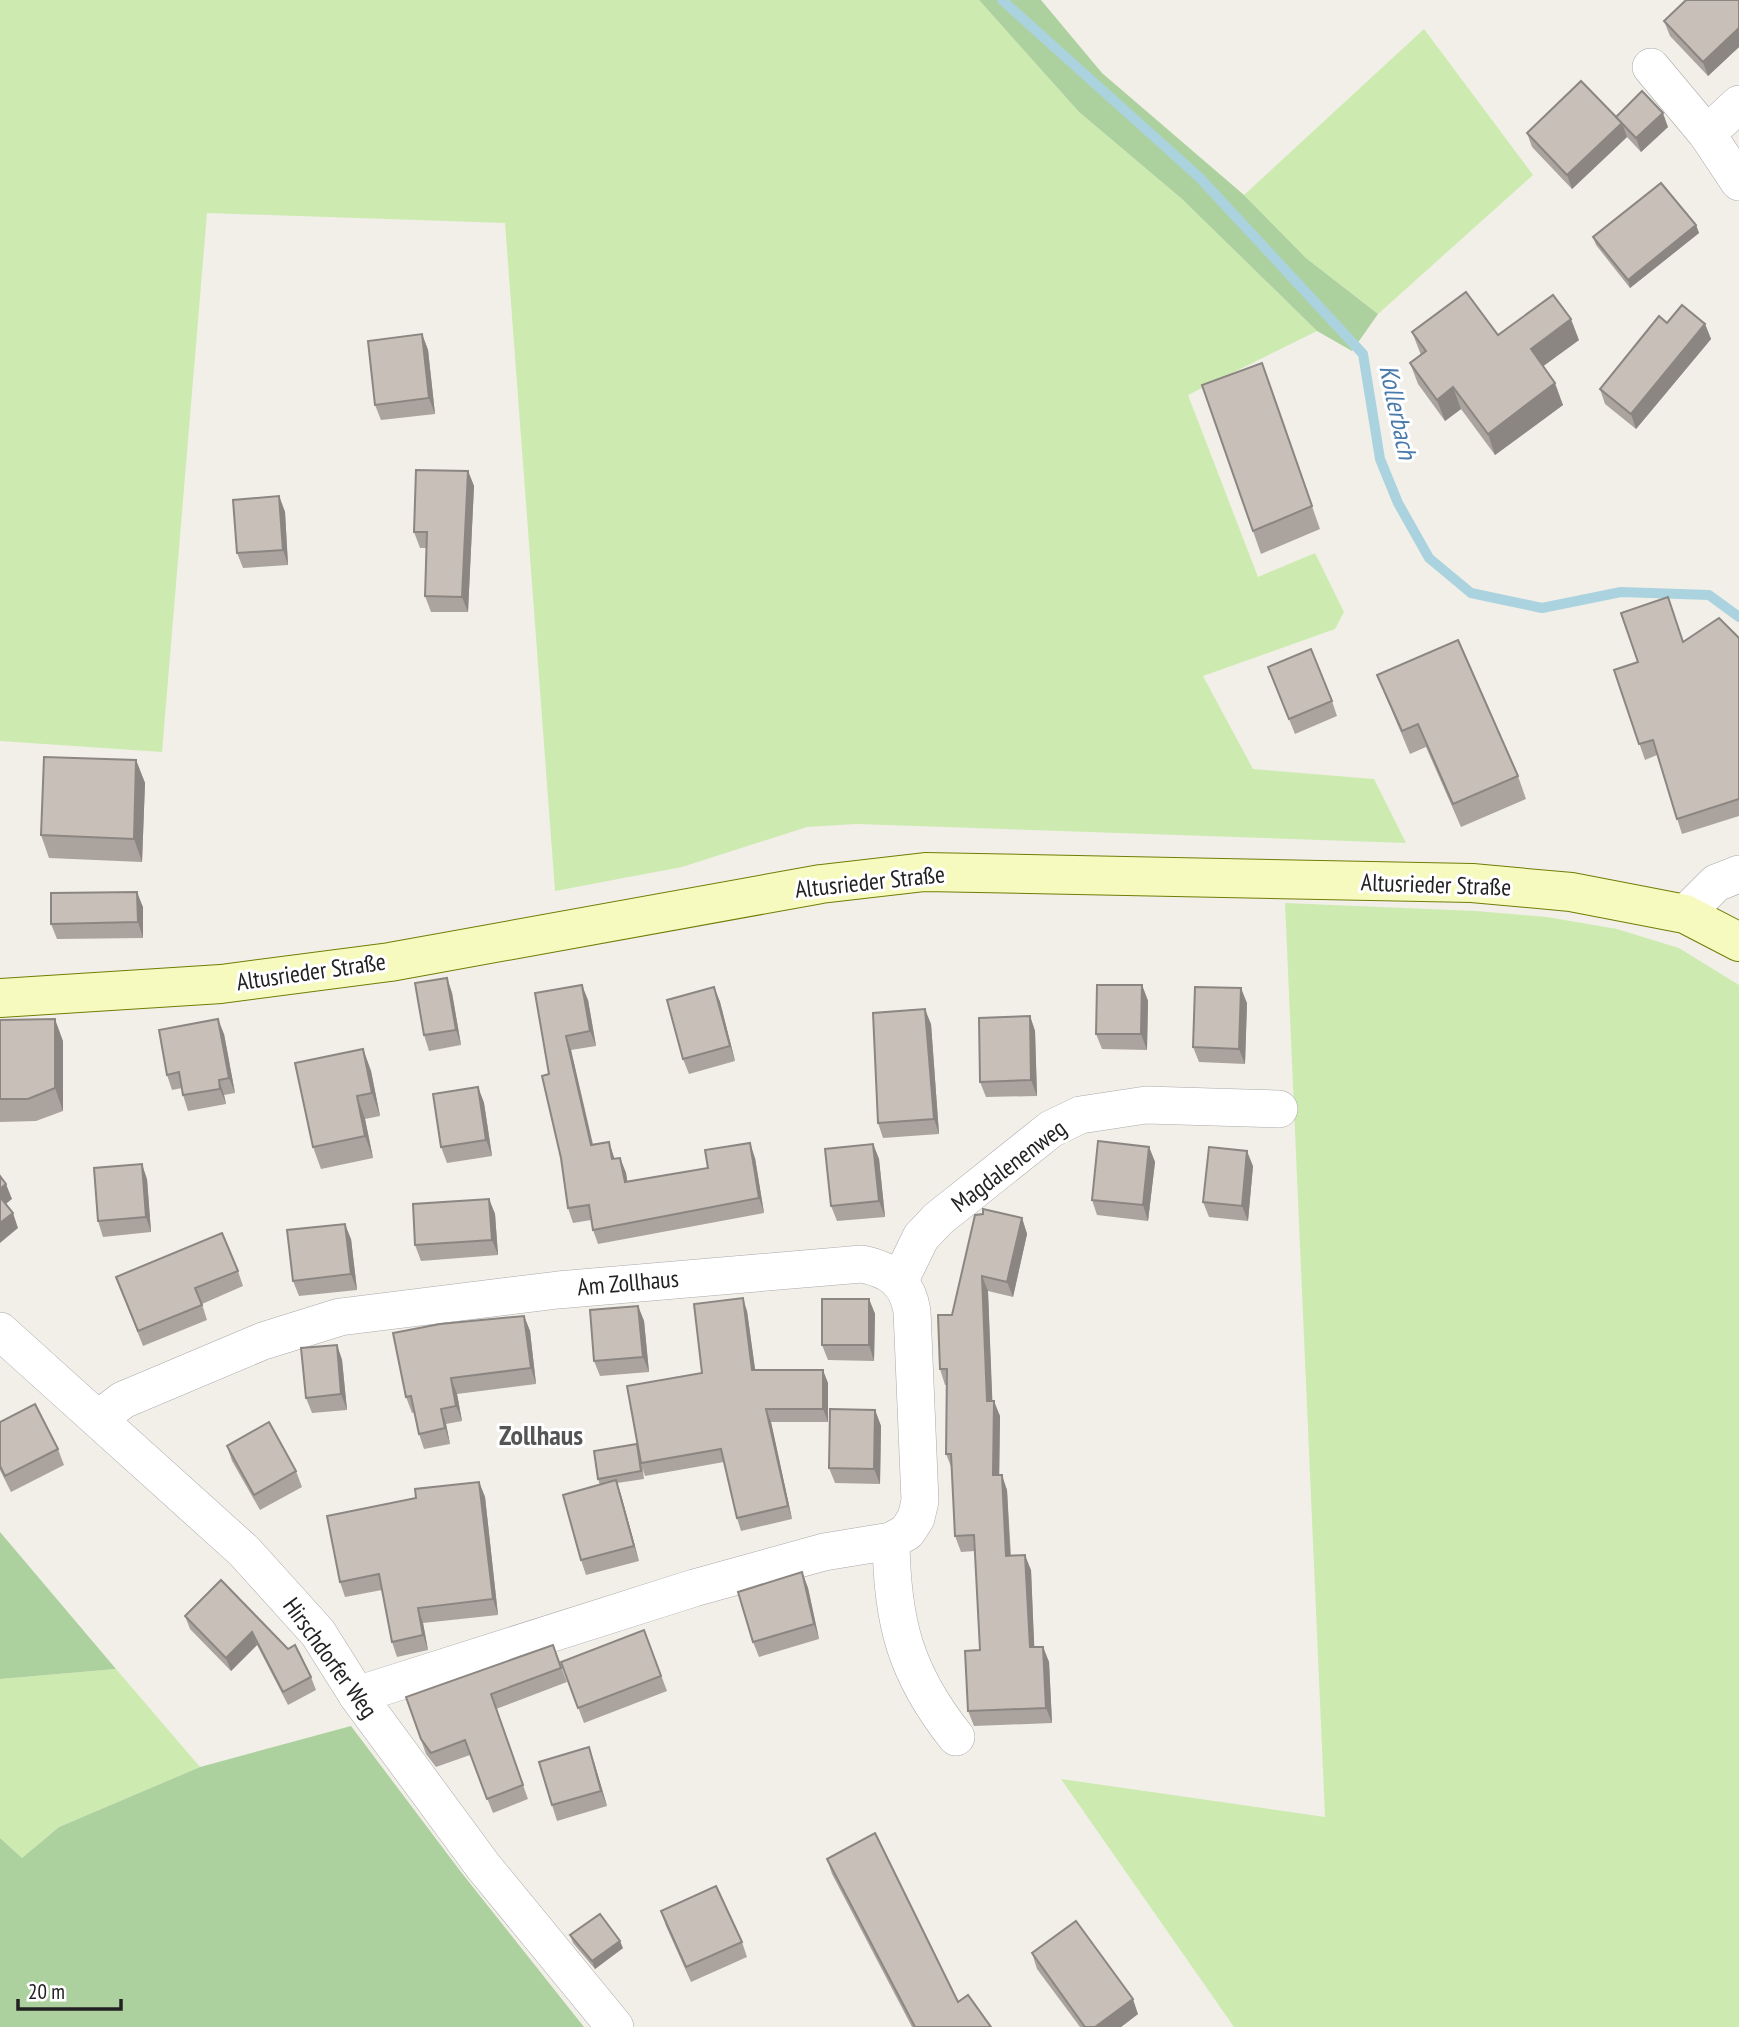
<svg xmlns="http://www.w3.org/2000/svg" width="1739" height="2027" font-family="'PT Sans Narrow',sans-serif">
<style>
.grass{fill:#cdebb0}
.forest{fill:#add19e}
.lines{fill:none;stroke-linecap:round;stroke-linejoin:round}
.stream{stroke:#aad3df;stroke-width:10}
.street-casing{stroke:#a9a9a9;stroke-width:38}
.secondary-casing{stroke:#707d05;stroke-width:40}
.street{stroke:#fff;stroke-width:37}
.secondary{stroke:#f7fabf;stroke-width:38}
.wall{fill:#aba49e}
.shaded-wall{fill:#8b8681}
.building{fill:#c7bfb8;stroke:#8b8681;stroke-width:2}
.labels{text-anchor:middle;stroke-width:6;stroke-linejoin:round;paint-order:stroke}
.street-label{font-size:24px;fill:#222;stroke:#fff}
.water-label{font-size:26px;font-style:italic;fill:#4a7aab;stroke:#fff}
.quarter-label{font-size:28px;font-weight:bold;fill:#555;stroke:#fff}
</style>
<rect width="100%" height="100%" fill="#f2efe9"/>
<!-- grass -->
<g class="grass">
<path d="M0,0H979L1079,112L1182,199L1317,331L1188,395L1258,577L1315,553L1344,612L1335,629L1203,676L1253,769L1374,779L1406,843L857,824L807,827L682,867L555,891L505,223L207,213L162,752L0,741Z"/>
<path d="M1424,29L1533,175L1378,314L1306,258L1244,195Z"/>
<path d="M1285,903L1476,911L1547,917L1617,929L1679,948L1739,985V2027H1234L1061,1779L1325,1817Z"/>
<path d="M116,1669L200,1767L59,1827L22,1858L0,1838V1679Z"/>
</g>
<!-- forest -->
<g class="forest">
<path d="M979,0H1041L1102,73L1244,195L1306,258L1378,314L1352,351L1317,331L1182,199L1079,112Z"/>
<path d="M0,1532L116,1669L0,1679Z"/>
<path d="M351,1726L461,1872L584,2027H0V1838L22,1858L59,1827L200,1767Z"/>
</g>
<g class="lines">
<!-- stream -->
<path class="stream" d="M1002,0L1200,178L1363,354L1380,459L1398,503L1429,558L1471,593L1542,608L1621,592L1709,595L1739,617"/>
<defs>
<g id="street">
<path d="M1651,67L1707,134L1739,182"/>
<path d="M1707,134L1739,104"/>
<path d="M1685,914L1716,883L1739,874"/>
<path d="M900,1280L921,1237L938,1219L1051,1129L1080,1115L1146,1105L1279,1109"/>
<path d="M0,1331L244,1551L318,1633L357,1695L483,1866L615,2027"/>
<path d="M98,1419L123,1400L263,1341L340,1317L558,1290L862,1264C890,1270 907,1281 912,1311L920,1501L916,1518L907,1532L891,1541L824,1552L694,1588L357,1695"/>
<path d="M891,1541C892,1621 905,1673 956,1737"/>
</g>
<path id="secondary" d="M0,998L221,984L390,962L821,884L925,872L1472,883L1571,892L1685,914L1739,942"/>
</defs>
<!-- street casing -->
<use href="#street" class="street-casing"/>
<!-- secondary casing -->
<use href="#secondary" class="secondary-casing"/>
<!-- street -->
<use href="#street" class="street"/>
<!-- secondary -->
<use href="#secondary" class="secondary"/>
</g>
<!-- wall -->
<g class="wall">
<path d="M1739,0V47L1708,76L1670,36L1664,21Z"/>
<path d="M1616,117L1668,127L1641,152L1627,137L1572,189L1532,147L1527,133Z"/>
<path d="M1696,225L1699,233L1630,288L1596,245L1593,237Z"/>
<path d="M1667,323L1705,324L1711,339L1636,429L1605,404L1600,389Z"/>
<path d="M1412,332L1579,340L1543,366L1563,405L1495,455L1461,409L1445,421L1418,384L1410,363L1421,355Z"/>
<path d="M422,334L428,350L435,414L381,420L375,405Z"/>
<path d="M1262,363L1320,529L1261,554L1202,385Z"/>
<path d="M468,471L474,486L468,612H431L425,596L426,548H420L414,532Z"/>
<path d="M279,496L285,512L288,565L243,568L237,553Z"/>
<path d="M1739,638V816L1682,834L1657,755L1645,760L1614,670L1638,662L1684,642Z"/>
<path d="M1268,667L1332,701L1337,716L1295,734Z"/>
<path d="M1377,675L1518,776L1526,799L1461,827L1426,747L1410,754L1386,697Z"/>
<path d="M136,760L145,783L142,862L49,858L41,835Z"/>
<path d="M143,907V938L57,939L51,924Z"/>
<path d="M447,978L452,993L461,1045L429,1051L424,1035Z"/>
<path d="M1142,985L1148,1001L1147,1050L1102,1049L1096,1034Z"/>
<path d="M714,987L720,1002L735,1061L689,1074L683,1059Z"/>
<path d="M535,993L588,1000L596,1046L571,1050L593,1144L609,1142L614,1159L620,1158L626,1173L627,1182L708,1168L755,1158L764,1213L598,1244L593,1230L591,1220L573,1223L568,1208L549,1074Z"/>
<path d="M1247,1003L1245,1064L1199,1062L1193,1047Z"/>
<path d="M1030,1016L1035,1031L1037,1096L986,1097L980,1082Z"/>
<path d="M0,1020L63,1041V1111L36,1121L0,1122Z"/>
<path d="M931,1024L939,1134L883,1138L878,1123Z"/>
<path d="M224,1034L235,1093L224,1095L226,1104L188,1111L183,1095L182,1088L172,1090L167,1075Z"/>
<path d="M363,1049L371,1071L380,1116L365,1119L373,1158L321,1169L313,1147Z"/>
<path d="M478,1087L484,1103L492,1156L447,1163L441,1147Z"/>
<path d="M873,1144L879,1159L885,1217L837,1221L831,1206Z"/>
<path d="M1149,1147L1155,1162L1148,1221L1097,1215L1092,1200Z"/>
<path d="M1253,1166L1248,1221L1209,1217L1203,1202Z"/>
<path d="M147,1179L151,1232L103,1237L98,1221Z"/>
<path d="M489,1199L495,1214L498,1255L421,1261L415,1245Z"/>
<path d="M983,1214L1022,1218L1027,1234L1013,1297L988,1291L992,1401L1000,1416L999,1475L1007,1490L1011,1555L1031,1570L1034,1647H1043L1049,1662L1052,1723L974,1726L968,1711L980,1650L975,1551L961,1552L955,1536L952,1469L946,1454L947,1385H945L940,1369L952,1315Z"/>
<path d="M351,1239L357,1290L299,1296L293,1281Z"/>
<path d="M238,1271L243,1286L202,1304L207,1320L143,1346L116,1277Z"/>
<path d="M869,1299L875,1314L874,1361L828,1360L822,1345Z"/>
<path d="M638,1306L644,1321L649,1372L600,1376L594,1361Z"/>
<path d="M747,1311L755,1370L828,1383V1422H771L792,1519L741,1531L737,1518L724,1462L645,1476L643,1469L644,1479L617,1483L621,1495L639,1561L586,1575L581,1560L600,1485L598,1479L637,1444L702,1373Z"/>
<path d="M524,1316L530,1331L536,1384L457,1394L462,1421L446,1424L450,1444L424,1449L419,1434L415,1412L412,1413L406,1397Z"/>
<path d="M337,1345L342,1360L347,1410L312,1413L306,1398Z"/>
<path d="M875,1410L881,1426L880,1484L835,1483L829,1468Z"/>
<path d="M0,1422L58,1449L64,1465L11,1492L0,1470Z"/>
<path d="M227,1446L296,1471L302,1487L260,1510L232,1461Z"/>
<path d="M479,1482L485,1497L498,1615L423,1623L428,1650L397,1657L392,1642L382,1590L345,1597L340,1582L416,1498Z"/>
<path d="M802,1572L808,1588L819,1639L759,1657L753,1642Z"/>
<path d="M221,1580L311,1677L316,1690L288,1705L257,1645L231,1671L190,1629L185,1616Z"/>
<path d="M644,1630L667,1691L584,1723L561,1662Z"/>
<path d="M553,1645L567,1682L496,1709L528,1799L493,1813L470,1755L436,1767L426,1754L406,1697Z"/>
<path d="M594,1762L607,1806L557,1821L552,1805Z"/>
<path d="M827,1859L958,2002L991,2027H912L832,1874Z"/>
<path d="M661,1911L742,1942L747,1957L691,1982L666,1926Z"/>
<path d="M570,1935L623,1948L595,1969L573,1943Z"/>
<path d="M1032,1953L1138,2014L1121,2027H1080L1037,1969Z"/>
</g>
<!-- shaded-wall -->
<g class="shaded-wall">
<path d="M1739,28V47L1708,76L1703,62Z"/>
<path d="M1663,113L1668,127L1641,152L1636,138Z"/>
<path d="M1622,123L1627,137L1572,189L1567,175Z"/>
<path d="M1696,225L1699,233L1630,288L1628,280Z"/>
<path d="M1571,319L1579,340L1538,370L1531,349Z"/>
<path d="M1705,324L1711,339L1636,429L1631,414Z"/>
<path d="M422,334L428,350L435,414L429,398Z"/>
<path d="M1555,383L1563,405L1495,455L1488,434Z"/>
<path d="M1453,387L1461,409L1445,421L1437,400Z"/>
<path d="M468,471L474,486L468,612L462,597Z"/>
<path d="M279,496L285,512L288,565L283,550Z"/>
<path d="M136,760L145,783L142,862L134,839Z"/>
<path d="M137,892L143,907V938L138,922Z"/>
<path d="M447,978L452,993L461,1045L456,1030Z"/>
<path d="M582,985L588,1000L596,1046L590,1031Z"/>
<path d="M1142,985L1148,1001L1147,1050L1141,1034Z"/>
<path d="M714,987L720,1002L735,1061L730,1046Z"/>
<path d="M1241,988L1247,1003L1245,1064L1239,1049Z"/>
<path d="M925,1009L931,1024L939,1134L934,1119Z"/>
<path d="M1030,1016L1035,1031L1037,1096L1031,1080Z"/>
<path d="M55,1019L63,1041V1111L55,1088Z"/>
<path d="M218,1019L224,1034L235,1093L229,1078Z"/>
<path d="M566,1036L571,1050L596,1160L591,1145Z"/>
<path d="M363,1049L371,1071L380,1116L372,1093Z"/>
<path d="M219,1080L224,1095L226,1104L220,1089Z"/>
<path d="M478,1087L484,1103L492,1156L486,1140Z"/>
<path d="M357,1096L365,1119L373,1158L365,1136Z"/>
<path d="M609,1142L614,1157L617,1174L612,1159Z"/>
<path d="M750,1143L755,1158L764,1213L759,1198Z"/>
<path d="M873,1144L879,1159L885,1217L879,1201Z"/>
<path d="M1149,1147L1155,1162L1148,1221L1143,1205Z"/>
<path d="M1247,1151L1253,1166L1248,1221L1242,1206Z"/>
<path d="M620,1158L626,1173L630,1197L625,1182Z"/>
<path d="M142,1164L147,1179L151,1232L146,1217Z"/>
<path d="M6,1184L12,1199L2,1207L0,1203V1189Z"/>
<path d="M489,1199L495,1214L498,1255L492,1240Z"/>
<path d="M13,1213L18,1228L0,1243V1223Z"/>
<path d="M1022,1218L1027,1234L1013,1297L1007,1282Z"/>
<path d="M345,1224L351,1239L357,1290L351,1274Z"/>
<path d="M982,1276L988,1291L993,1416L987,1401Z"/>
<path d="M743,1298L747,1311L757,1383L752,1370Z"/>
<path d="M869,1299L875,1314L874,1361L869,1345Z"/>
<path d="M638,1306L644,1321L649,1372L643,1357Z"/>
<path d="M524,1316L530,1331L536,1384L531,1368Z"/>
<path d="M337,1345L342,1360L347,1410L341,1394Z"/>
<path d="M823,1370L828,1383V1422L823,1409Z"/>
<path d="M451,1378L457,1394L462,1421L456,1406Z"/>
<path d="M994,1401L1000,1416L999,1490L993,1475Z"/>
<path d="M441,1409L446,1424L450,1444L445,1428Z"/>
<path d="M766,1409L771,1422L792,1519L788,1506Z"/>
<path d="M875,1410L881,1426L880,1484L874,1469Z"/>
<path d="M1002,1475L1007,1490L1011,1571L1006,1556Z"/>
<path d="M616,1480L621,1495L639,1561L634,1546Z"/>
<path d="M479,1482L485,1497L498,1615L493,1599Z"/>
<path d="M1025,1555L1031,1570L1035,1663L1030,1647Z"/>
<path d="M802,1572L808,1588L819,1639L814,1624Z"/>
<path d="M418,1608L423,1623L428,1650L423,1635Z"/>
<path d="M252,1632L257,1645L231,1671L226,1658Z"/>
<path d="M1043,1647L1049,1662L1052,1723L1046,1708Z"/>
<path d="M589,1747L594,1762L607,1806L601,1791Z"/>
<path d="M620,1941L623,1948L595,1969L592,1961Z"/>
<path d="M1133,1999L1138,2014L1121,2027H1095Z"/>
</g>
<!-- building -->
<g class="building">
<path d="M1686,0H1739V28L1703,62L1664,21Z"/>
<path d="M1581,81L1622,123L1567,175L1527,133Z"/>
<path d="M1642,91L1663,113L1636,138L1616,117Z"/>
<path d="M1661,183L1696,225L1628,280L1593,237Z"/>
<path d="M1466,292L1498,335L1553,295L1571,319L1531,349L1555,383L1488,434L1453,387L1437,400L1410,363L1426,351L1412,332Z"/>
<path d="M1682,305L1705,324L1631,414L1600,389L1659,316L1667,323Z"/>
<path d="M422,334L429,398L375,405L368,341Z"/>
<path d="M1262,363L1312,506L1253,531L1202,385Z"/>
<path d="M416,470L468,471L462,597L425,596L427,532H414Z"/>
<path d="M279,496L283,550L237,553L233,500Z"/>
<path d="M1668,597L1683,642L1719,618L1739,638V799L1677,819L1653,740L1639,744L1614,670L1638,662L1621,613Z"/>
<path d="M1458,640L1518,776L1453,804L1418,724L1402,731L1377,675Z"/>
<path d="M1311,649L1332,701L1289,719L1268,667Z"/>
<path d="M44,757L136,760L134,839L41,835Z"/>
<path d="M137,892L138,922L51,924V893Z"/>
<path d="M447,978L456,1030L424,1035L415,983Z"/>
<path d="M582,985L590,1031L566,1036L591,1145L609,1142L612,1159L620,1158L625,1182L708,1168L705,1150L750,1143L759,1198L593,1230L589,1205L568,1208L561,1158L542,1076L549,1074L535,993Z"/>
<path d="M1097,985H1142L1141,1034H1096Z"/>
<path d="M714,987L730,1046L683,1059L667,1000Z"/>
<path d="M1195,987L1241,988L1239,1049L1193,1047Z"/>
<path d="M925,1009L934,1119L878,1123L873,1013Z"/>
<path d="M1030,1016L1031,1080L980,1082L979,1018Z"/>
<path d="M55,1019V1088L28,1099H0V1020Z"/>
<path d="M218,1019L229,1078L219,1080L220,1089L183,1095L179,1072L167,1075L159,1030Z"/>
<path d="M363,1049L372,1093L357,1096L365,1136L313,1147L295,1063Z"/>
<path d="M478,1087L486,1140L441,1147L433,1094Z"/>
<path d="M1098,1141L1149,1147L1143,1205L1092,1200Z"/>
<path d="M873,1144L879,1201L831,1206L825,1149Z"/>
<path d="M1209,1147L1247,1151L1242,1206L1203,1202Z"/>
<path d="M142,1164L146,1217L98,1221L94,1168Z"/>
<path d="M0,1176L6,1184L0,1189Z"/>
<path d="M0,1197L13,1213L0,1223Z"/>
<path d="M489,1199L492,1240L415,1245L413,1204Z"/>
<path d="M983,1209L1022,1218L1007,1282L982,1276L987,1401H994L993,1475H1002L1006,1556L1025,1555L1030,1647H1043L1046,1708L968,1711L965,1651L980,1650L974,1535L955,1536L951,1454H946L947,1369H940L938,1315H952L975,1215L983,1214Z"/>
<path d="M345,1224L351,1274L293,1281L287,1230Z"/>
<path d="M222,1233L238,1271L195,1288L202,1305L138,1331L116,1277Z"/>
<path d="M743,1298L752,1370H823V1409H766L788,1506L737,1518L721,1449L641,1463L627,1386L702,1373L694,1304Z"/>
<rect x="822" y="1299" width="47" height="46"/>
<path d="M638,1306L643,1357L594,1361L590,1310Z"/>
<path d="M524,1316L531,1368L451,1378L456,1406L441,1409L445,1428L419,1434L411,1396L406,1397L393,1333L440,1324Z"/>
<path d="M337,1345L341,1394L306,1398L301,1348Z"/>
<path d="M35,1404L58,1449L5,1476L0,1466V1422Z"/>
<path d="M830,1409L875,1410L874,1469L829,1468Z"/>
<path d="M269,1422L296,1471L254,1495L227,1446Z"/>
<path d="M637,1444L641,1471L598,1479L594,1451Z"/>
<path d="M616,1480L634,1546L581,1560L563,1495Z"/>
<path d="M479,1482L493,1599L418,1608L423,1635L392,1642L379,1574L340,1582L327,1516L416,1498L415,1489Z"/>
<path d="M802,1572L814,1624L753,1642L738,1592Z"/>
<path d="M221,1580L288,1649L295,1645L311,1677L283,1692L252,1632L226,1658L185,1616Z"/>
<path d="M644,1630L661,1676L578,1708L561,1662Z"/>
<path d="M553,1645L561,1668L491,1694L523,1785L487,1799L465,1740L431,1753L421,1739L406,1697Z"/>
<path d="M589,1747L601,1791L552,1805L539,1762Z"/>
<path d="M875,1833L958,2002L968,1995L991,2027H915L827,1859Z"/>
<path d="M716,1886L742,1942L686,1967L661,1911Z"/>
<path d="M600,1914L620,1941L592,1961L570,1935Z"/>
<path d="M1076,1921L1133,1999L1095,2027H1085L1032,1953Z"/>
</g>
<g class="labels">
<!-- street labels -->
<g class="street-label">
<text transform="translate(870 882) rotate(-6)" y="8">Altusrieder Straße</text>
<text transform="translate(1436 885) rotate(2)" y="8">Altusrieder Straße</text>
<text transform="translate(311 972) rotate(-8)" y="8">Altusrieder Straße</text>
<text transform="translate(1009 1166) rotate(-37)" y="8">Magdalenenweg</text>
<text transform="translate(628 1283) rotate(-5)" y="8">Am Zollhaus</text>
<text transform="translate(330 1658) rotate(54)" y="8">Hirschdorfer Weg</text>
</g>
<!-- water labels -->
<g class="water-label">
<text transform="translate(1398 412) rotate(78)" y="9">Kollerbach</text>
</g>
<!-- quarter labels -->
<g class="quarter-label">
<text x="541" y="1445">Zollhaus</text>
</g>
</g>
<!-- scale -->
<path d="M18 1999v10h103v-10" fill="none" stroke="#222222" stroke-width="3.5"/>
<text x="28" y="1999" font-size="21" fill="#222222" stroke="#ffffff" stroke-width="5" paint-order="stroke">20 m</text>
</svg>
